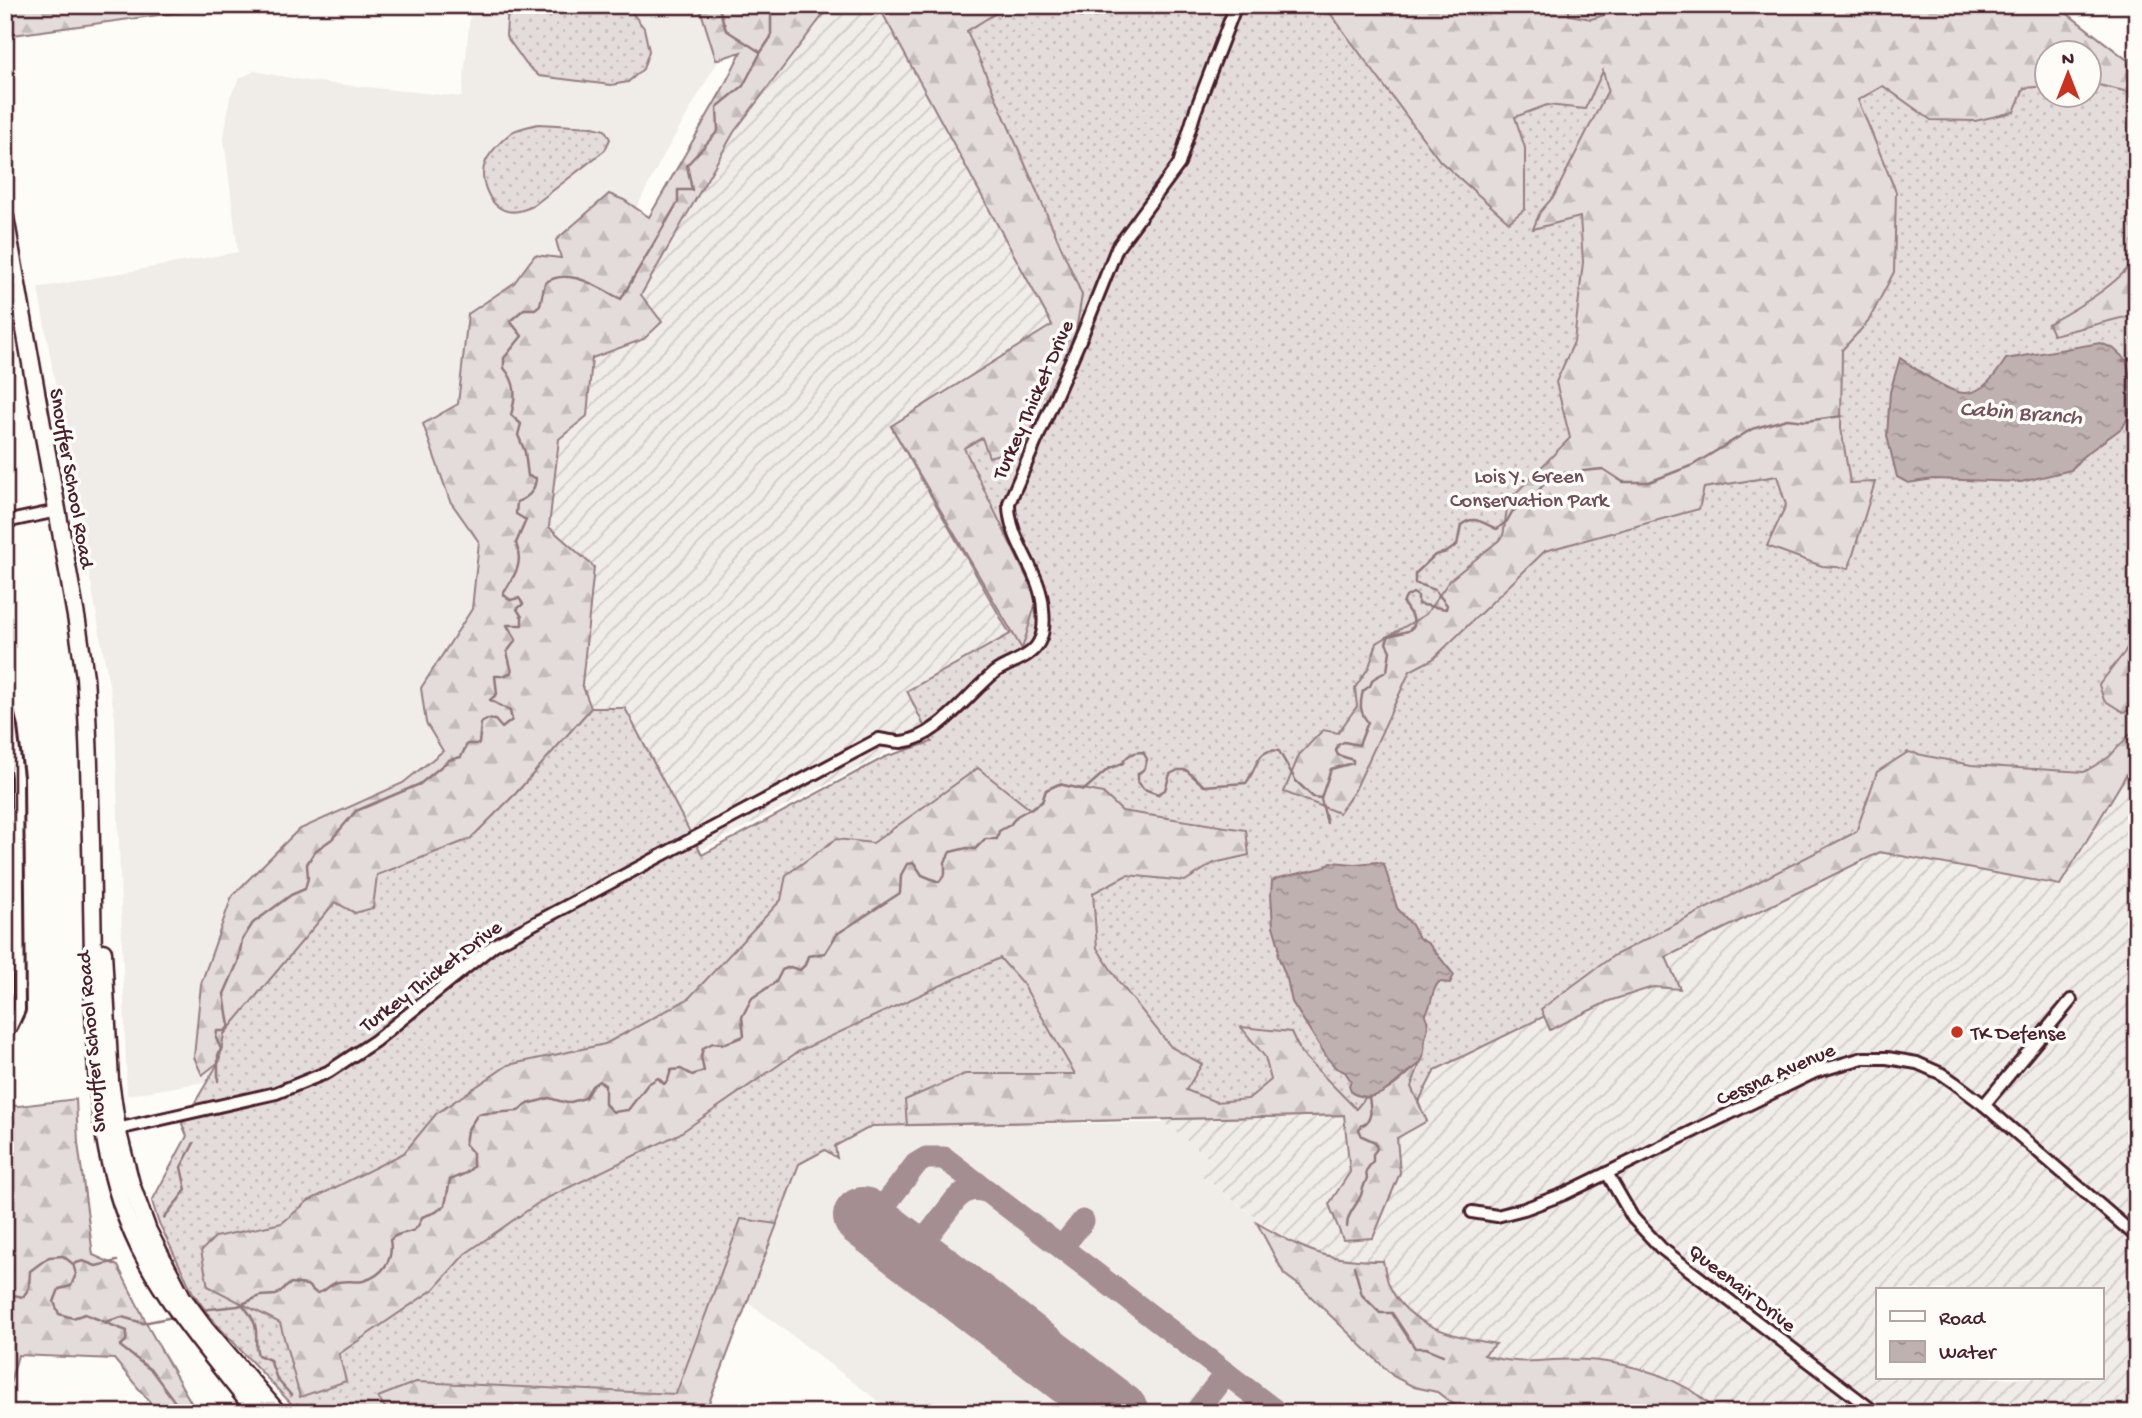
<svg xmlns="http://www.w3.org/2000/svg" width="2142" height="1418" font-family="'Gochi Hand',sans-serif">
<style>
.built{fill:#f0ece8}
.industrial{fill:url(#industrial-furrows);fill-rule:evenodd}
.grass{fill:url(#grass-dots);stroke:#967e82;stroke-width:2;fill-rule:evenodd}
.forest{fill:url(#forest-firs);stroke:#967e82;stroke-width:2}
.water{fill:url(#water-ripples);stroke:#91777b;stroke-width:2}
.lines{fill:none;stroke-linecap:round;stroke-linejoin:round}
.stream{stroke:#91777b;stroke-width:2.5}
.taxiway{stroke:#a48e91;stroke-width:23}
.runway{stroke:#a48e91;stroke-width:60}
.street-casing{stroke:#4a1f2b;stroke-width:16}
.secondary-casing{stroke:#4a1f2b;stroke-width:21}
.street{stroke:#fdfcf7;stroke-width:10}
.secondary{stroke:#fdfcf7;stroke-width:16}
.poi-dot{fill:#c8321e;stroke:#fdfcf7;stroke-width:2.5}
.labels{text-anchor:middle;stroke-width:7;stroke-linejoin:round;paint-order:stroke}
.street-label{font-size:21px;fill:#4a1f2b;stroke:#fdfcf7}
.park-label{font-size:21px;fill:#704e57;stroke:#fdfcf7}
.poi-label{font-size:21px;fill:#4a1f2b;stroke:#fdfcf7;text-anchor:start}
.water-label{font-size:23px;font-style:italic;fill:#73525a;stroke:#fdfcf7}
</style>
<defs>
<pattern id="industrial-furrows" width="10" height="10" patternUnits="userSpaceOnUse" patternTransform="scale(1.75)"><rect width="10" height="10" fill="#f0ece8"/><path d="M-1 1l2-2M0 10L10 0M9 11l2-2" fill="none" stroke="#cfcac7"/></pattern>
<pattern id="grass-dots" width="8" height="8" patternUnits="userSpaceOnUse" patternTransform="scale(1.75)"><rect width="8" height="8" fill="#e3dcda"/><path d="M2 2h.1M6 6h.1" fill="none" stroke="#c4bcbb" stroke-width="1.8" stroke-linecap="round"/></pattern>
<pattern id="forest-firs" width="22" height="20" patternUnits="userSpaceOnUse" patternTransform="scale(1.75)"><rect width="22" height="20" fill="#e3dcda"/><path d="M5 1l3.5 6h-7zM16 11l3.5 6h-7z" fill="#c4bcbb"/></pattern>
<pattern id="water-ripples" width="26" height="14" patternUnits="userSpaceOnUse" patternTransform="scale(1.75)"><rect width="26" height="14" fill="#c0b1b1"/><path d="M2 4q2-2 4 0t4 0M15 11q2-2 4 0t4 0" fill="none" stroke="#9e8f90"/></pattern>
</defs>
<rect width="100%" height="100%" fill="#fdfcf7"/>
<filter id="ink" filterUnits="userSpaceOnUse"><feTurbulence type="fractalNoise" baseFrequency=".0143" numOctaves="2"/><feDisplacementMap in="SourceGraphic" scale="14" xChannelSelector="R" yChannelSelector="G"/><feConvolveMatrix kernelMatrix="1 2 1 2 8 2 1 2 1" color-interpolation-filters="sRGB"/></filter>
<g filter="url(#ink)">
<!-- built -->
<g class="built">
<path d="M471,5H755L712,71L660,162L503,468L499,918L252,1074L127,1095L115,717L38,288L238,252L224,138L230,97L239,79L254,71L307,81L462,97Z"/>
<path d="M1164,1123L1214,1162L1203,1177L1294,1248L1691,1390L1720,1413H894L748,1302L799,1163L872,1125Z"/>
</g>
<!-- industrial -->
<g class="industrial">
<path d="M835,5H878L1052,325L891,426L1022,649L950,708L915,732L903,736L879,757L645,879L582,684L594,567L549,528L559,439L587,416L592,358L643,339L641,296L734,132L829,7Z"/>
<path d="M2137,757V1413H1720L1691,1390L1554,1360L1534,1363L1500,1360L1483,1355L1495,1343L1465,1339L1442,1331L1411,1315L1390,1287L1383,1261L1331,1258L1298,1247L1277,1234L1202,1176L1214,1162L1164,1123V1119L1345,1115L1350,1172L1329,1204L1399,1174L1397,1138L1426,1121L1418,1103L1435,1070L1544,1017L1551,1030L1609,1001L1653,987L1680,989L1666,957L1880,851L2060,885ZM1878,1290H2102V1378H1878Z"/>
</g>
<!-- grass -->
<g class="grass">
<path d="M508,5H626L644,28L649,51L643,69L628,82L611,85L539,76L526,64L506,36Z"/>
<path d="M965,5H2056L2126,59H2137V747L2053,880L1879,852L1435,1070L1418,1103L1411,1087L1413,1083L1345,1115L872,1126L835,1146L837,1158L825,1150L799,1164L705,1413H300L217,1325L201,1304L192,1291L158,1221L152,1201L187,1136L182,1124L219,1062L224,1034L335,901L355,913L376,875L470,839L516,793L591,708H625L702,855L885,757L932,742L907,691L1010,634L891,426L1079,309L974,128ZM2048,52H2090V94H2048Z"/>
<path d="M538,124L593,127L605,130L610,139L605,150L533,206C524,210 516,213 507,211C488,206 478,177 486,161C491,151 503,139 512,132C519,128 530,126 538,124Z"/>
</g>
<!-- forest -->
<g class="forest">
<path d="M5,5H189V11L5,36Z"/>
<path d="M699,5H835L829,7L734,132L641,295L662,322L644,339L592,358L587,416L559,439L549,527L594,567L582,684L591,708L516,793L470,839L377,875L373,908L355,913L335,902L224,1034L219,1062L202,1075L194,1057L201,984L232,896L298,830L403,783L443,751L426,723L421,688L472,609L479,542L450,501L423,424L458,404L468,314L514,283L535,255L561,258L556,240L609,194L624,200L649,217L722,90L741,52L716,60Z"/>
<path d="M878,5H1009L967,31L1082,295L1073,349L1022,447L989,457L982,438L964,448L1037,599L1022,649L891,426L1052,325Z"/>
<path d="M1324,5H1569V15L1591,19L1628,8L1672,9L1673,5H2056L2126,59H2137V94L2090,83V52H2048L2047,86L2024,88L2014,112L1975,121L1931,120L1883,86L1858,100L1896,192L1894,272L1868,322L1842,350L1841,428L1850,483L1875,482L1849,568L1822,566L1767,546L1786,505L1777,476L1704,488L1699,509L1545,551L1433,659L1410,671L1355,790L1339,813L1284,792L1299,755L1323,730L1338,733L1357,706L1355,688L1369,667L1377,643L1426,614L1450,580L1503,537L1508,501L1570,438L1556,382L1574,342L1583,262L1580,217L1533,229L1540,212L1554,196L1608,90L1603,71L1585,109L1547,105L1515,117L1525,148V209L1509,222L1440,161Z"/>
<path d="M2137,256V314L2053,335L2048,324C2077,308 2120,284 2137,256Z"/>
<path d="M2137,631V709L2123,712L2104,700L2099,685L2124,653Z"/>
<path d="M2134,730L2137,732V757L2060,885L1880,852L1666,957L1680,989L1653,987L1609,1001L1550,1030L1541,1009L1613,956L1856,832L1877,772L1908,752L1971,765L2084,772L2109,757Z"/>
<path d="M978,768L1031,810L1042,802L1046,790L1059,784L1103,793L1122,811L1246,830L1249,855L1214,863L1185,881L1127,875L1093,893L1097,948L1119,982L1171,1047L1202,1064L1186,1090L1216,1102L1248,1099L1271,1080L1265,1057L1241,1027L1291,1032L1301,1053L1356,1109L1365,1098C1389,1094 1403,1078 1420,1063L1411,1087L1427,1121L1397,1138L1400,1173L1373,1238L1343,1240L1329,1204L1350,1172L1344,1115L907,1125L905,1100L965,1074H1075L1023,984L1000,958L799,1051L679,1134L541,1201L465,1254L434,1289L339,1354L346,1381L300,1397L280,1323L208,1286L201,1251L215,1237L282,1223L308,1201L404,1153L436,1114L508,1065L605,1044L688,999L781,900L786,875L836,839L873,843Z"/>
<path d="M76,1099L78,1143L93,1255L118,1266L151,1332L197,1413H156L154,1407L114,1359L18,1355L5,1402V1105L19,1106Z"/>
<path d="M741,1219L777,1224L705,1413H389L378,1397L416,1382L676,1394Z"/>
<path d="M1257,1223C1306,1251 1325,1261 1383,1261C1385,1269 1386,1279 1390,1287C1409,1327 1456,1337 1496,1344L1484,1355C1508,1363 1529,1362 1553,1360C1599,1357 1649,1366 1689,1389C1700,1395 1709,1405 1719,1413H1465L1437,1392L1414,1387L1393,1376L1300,1286L1284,1274Z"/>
</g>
<!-- water -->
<g class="water">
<path d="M2100,343L2113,348L2126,360L2130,377V414L2123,427L2082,457L2071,470L2021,482L1933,479L1908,483L1897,477L1887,436L1890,392L1900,358C1913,367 1948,393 1964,393C1983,394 1997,373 2006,359Z"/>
<path d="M1331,862L1355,864L1377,862L1384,864L1397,908L1412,925L1419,938L1429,944L1454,975L1450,983L1439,982C1430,991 1433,1006 1425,1015C1429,1022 1428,1028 1426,1035C1423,1045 1426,1053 1421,1062C1418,1066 1412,1069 1408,1072C1392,1086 1376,1105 1352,1093L1349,1085L1351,1081L1345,1072L1336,1068L1328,1059L1292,1002L1287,979L1278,956L1279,946L1273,926L1271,894L1272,881L1278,878L1323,868Z"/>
</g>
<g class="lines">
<!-- stream -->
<g class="stream">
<path d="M718,5L726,30L760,52"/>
<path d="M2123,361L2137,357"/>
<path d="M1321,799L1327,823"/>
<path d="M218,1081V1055L221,1049L216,1038L217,1031H225L229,1026L224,994L238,962L242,940L253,923L291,895L305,889L308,878L307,864L315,851L332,839L356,811L420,784L449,760L461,757L467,744H479L481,723L488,719L495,720L502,728L512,720L510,711L490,700L497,694L495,676H503L512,672L507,652L516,640L507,625H522V617L517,609L523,604L519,598L510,600L503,594C514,576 524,565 516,543L526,520L516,514L517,502C529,497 535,491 536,478L528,476L525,452L518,435L521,424L511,415C516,397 517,383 504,368V358L522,336L510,321L524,309H535L540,305L545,283C569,266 599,288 621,299L678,202V190H692L687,165L718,131L717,107L743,86L761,52L771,37V15L781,8L779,5"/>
<path d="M164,1218L186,1190L181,1167L194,1143"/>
<path d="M1347,1227C1347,1213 1356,1207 1361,1195C1363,1189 1363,1185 1367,1179L1366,1171L1373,1161V1154L1377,1149L1375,1142L1362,1136L1359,1130C1363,1121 1358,1129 1366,1123C1373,1116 1370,1106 1369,1097"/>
<path d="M73,1264L83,1261L96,1266L117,1261"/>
<path d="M1354,1266L1362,1295L1380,1313H1392L1415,1348H1426L1443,1355"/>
<path d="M5,1276L9,1294L23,1297L29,1288L30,1271L49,1257L63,1256L73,1264L76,1274L71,1286L59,1289L54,1302L59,1314L73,1318L85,1314L105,1322L122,1317L143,1323L173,1317"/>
<path d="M242,1304C247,1310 253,1317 255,1325C258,1335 254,1344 258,1355L270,1360L277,1379L291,1395"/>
<path d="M200,1310L238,1306L260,1296L276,1295L291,1283L307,1285L316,1293C326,1292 327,1286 335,1283C344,1279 354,1283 363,1281C383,1276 394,1259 390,1240C403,1227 415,1240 422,1217L436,1212L445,1205L450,1180L466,1173L473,1167V1153L465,1144L467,1131L478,1114L518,1111L528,1104L549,1098L567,1103L585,1098L592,1086L599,1081L605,1085V1104L613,1112L628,1110L648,1084L658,1078L664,1084L668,1080L671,1070L681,1069L692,1075L704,1071L701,1057L703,1048L713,1043L724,1044L744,1036L742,1017L752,998L776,982L782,970L790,967L800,970L805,965L808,956L825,953L837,934L900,893L901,875L907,864L914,863L922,875L939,882L945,874V862L950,852L967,848L975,849L985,839H997L999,831L1010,825L1017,816L1042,802L1046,790L1059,784L1084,790L1108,769L1123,763C1127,754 1134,752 1143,752L1147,759L1145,768L1138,774V782L1144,789L1158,794L1165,790L1170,774L1178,770H1186L1204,786L1246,783C1257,770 1256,747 1279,751L1296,781L1313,797L1321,798L1331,769L1353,763V760L1338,755L1336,751L1338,745L1344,742L1359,745L1368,722C1359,712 1360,703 1363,691L1370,686L1373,679L1387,671L1390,651L1386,643L1389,636L1408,631L1414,626L1413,618L1403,603L1406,597L1413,593L1418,596V604L1446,609L1447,605L1435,590L1415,583V574L1435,555L1447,552L1457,545L1461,525C1475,514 1483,524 1497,529L1507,521L1512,512L1538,491L1553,474L1603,469L1623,482H1649L1693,465L1752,429L1787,419L1806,421L1842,416"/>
<path d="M106,1323L127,1331L126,1341L120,1346L152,1371L183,1413"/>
</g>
<!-- taxiway -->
<g class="taxiway">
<path d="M871,1223L916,1164L926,1158H944L1278,1413"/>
<path d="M1062,1247L1083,1221"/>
<path d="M913,1255L956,1199C967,1189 975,1187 989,1192"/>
<path d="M1195,1413L1226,1373"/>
</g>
<!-- runway -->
<path class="runway" d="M863,1217L1119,1413"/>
<defs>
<g id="street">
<path d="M5,522L57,511"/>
<path d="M5,703L11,727L17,777L19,1010L11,1027L5,1031"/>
<path d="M1984,1105L2071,1000"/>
<path d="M113,1130L276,1093L328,1072L375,1041L494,945L879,739C886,740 894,742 901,742C937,739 969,693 995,672C1009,662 1031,658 1039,642C1044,633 1044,619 1043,610C1042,572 1008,542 1009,503L1083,333L1117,248L1179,164L1195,112L1236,5"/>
<path d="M1607,1173L1633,1218L1661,1248L1876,1413"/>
<path d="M1472,1212L1497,1216L1524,1209L1564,1194L1815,1072L1863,1058H1887L1917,1063L1942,1074L1955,1083L1984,1105L2137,1237"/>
</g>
<g id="secondary">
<path d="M5,217L77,622L85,677C91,768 91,861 93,953C95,1055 94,1155 140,1249C170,1309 216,1360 257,1413"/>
<path d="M103,952L110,1081L117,1129L131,1184L148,1231L182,1297L206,1329L278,1413"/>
</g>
</defs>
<!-- street casing -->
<use href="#street" class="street-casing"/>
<!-- secondary casing -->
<use href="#secondary" class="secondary-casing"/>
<!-- street -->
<use href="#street" class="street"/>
<!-- secondary -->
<use href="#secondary" class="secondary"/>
</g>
</g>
<!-- markers -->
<circle class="poi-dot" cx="1957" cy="1032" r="7"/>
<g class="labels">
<!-- street labels -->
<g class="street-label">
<text transform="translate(1032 399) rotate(-66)" y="7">Turkey Thicket Drive</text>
<text transform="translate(73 478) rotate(80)" y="7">Snouffer School Road</text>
<text transform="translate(430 975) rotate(-37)" y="7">Turkey Thicket Drive</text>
<text transform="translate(90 1042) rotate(-95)" y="7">Snouffer School Road</text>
<text transform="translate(1775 1073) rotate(-24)" y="7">Cessna Avenue</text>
<text transform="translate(1743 1287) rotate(38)" y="7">Queenair Drive</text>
</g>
<!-- park labels -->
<g class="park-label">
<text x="1529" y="482">Lois Y. Green<tspan x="1529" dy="24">Conservation Park</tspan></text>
</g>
<!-- poi labels -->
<g class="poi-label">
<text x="1971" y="1039">TK Defense</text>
</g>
<!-- water labels -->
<g class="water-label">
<text transform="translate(2021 411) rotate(4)" y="8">Cabin Branch</text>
</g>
</g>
<!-- margin -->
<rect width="2142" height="1418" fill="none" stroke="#fdfcf7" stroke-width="28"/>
<rect x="14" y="14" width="2114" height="1390" fill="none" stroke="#4a1f2b" stroke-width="2.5" filter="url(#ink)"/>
<!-- legend -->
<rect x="1876" y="1288" width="228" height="91" fill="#fdfcf7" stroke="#b5a4a5" stroke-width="2"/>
<rect x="1890" y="1311" width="35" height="10" fill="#fdfcf7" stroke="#b5a4a5" stroke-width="2"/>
<text x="1939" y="1324" font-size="21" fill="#4a1f2b">Road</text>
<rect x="1890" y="1341" width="35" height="21" fill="url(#water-ripples)" stroke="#b5a4a5" stroke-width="2"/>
<text x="1939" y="1358" font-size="21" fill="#4a1f2b">Water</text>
<!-- north arrow -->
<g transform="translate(2068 74)"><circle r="33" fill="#fdfcf7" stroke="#b5a4a5" stroke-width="2"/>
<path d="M0-5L12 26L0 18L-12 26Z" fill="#c8321e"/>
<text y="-10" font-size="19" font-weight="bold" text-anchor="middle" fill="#4a1f2b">N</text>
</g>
</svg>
